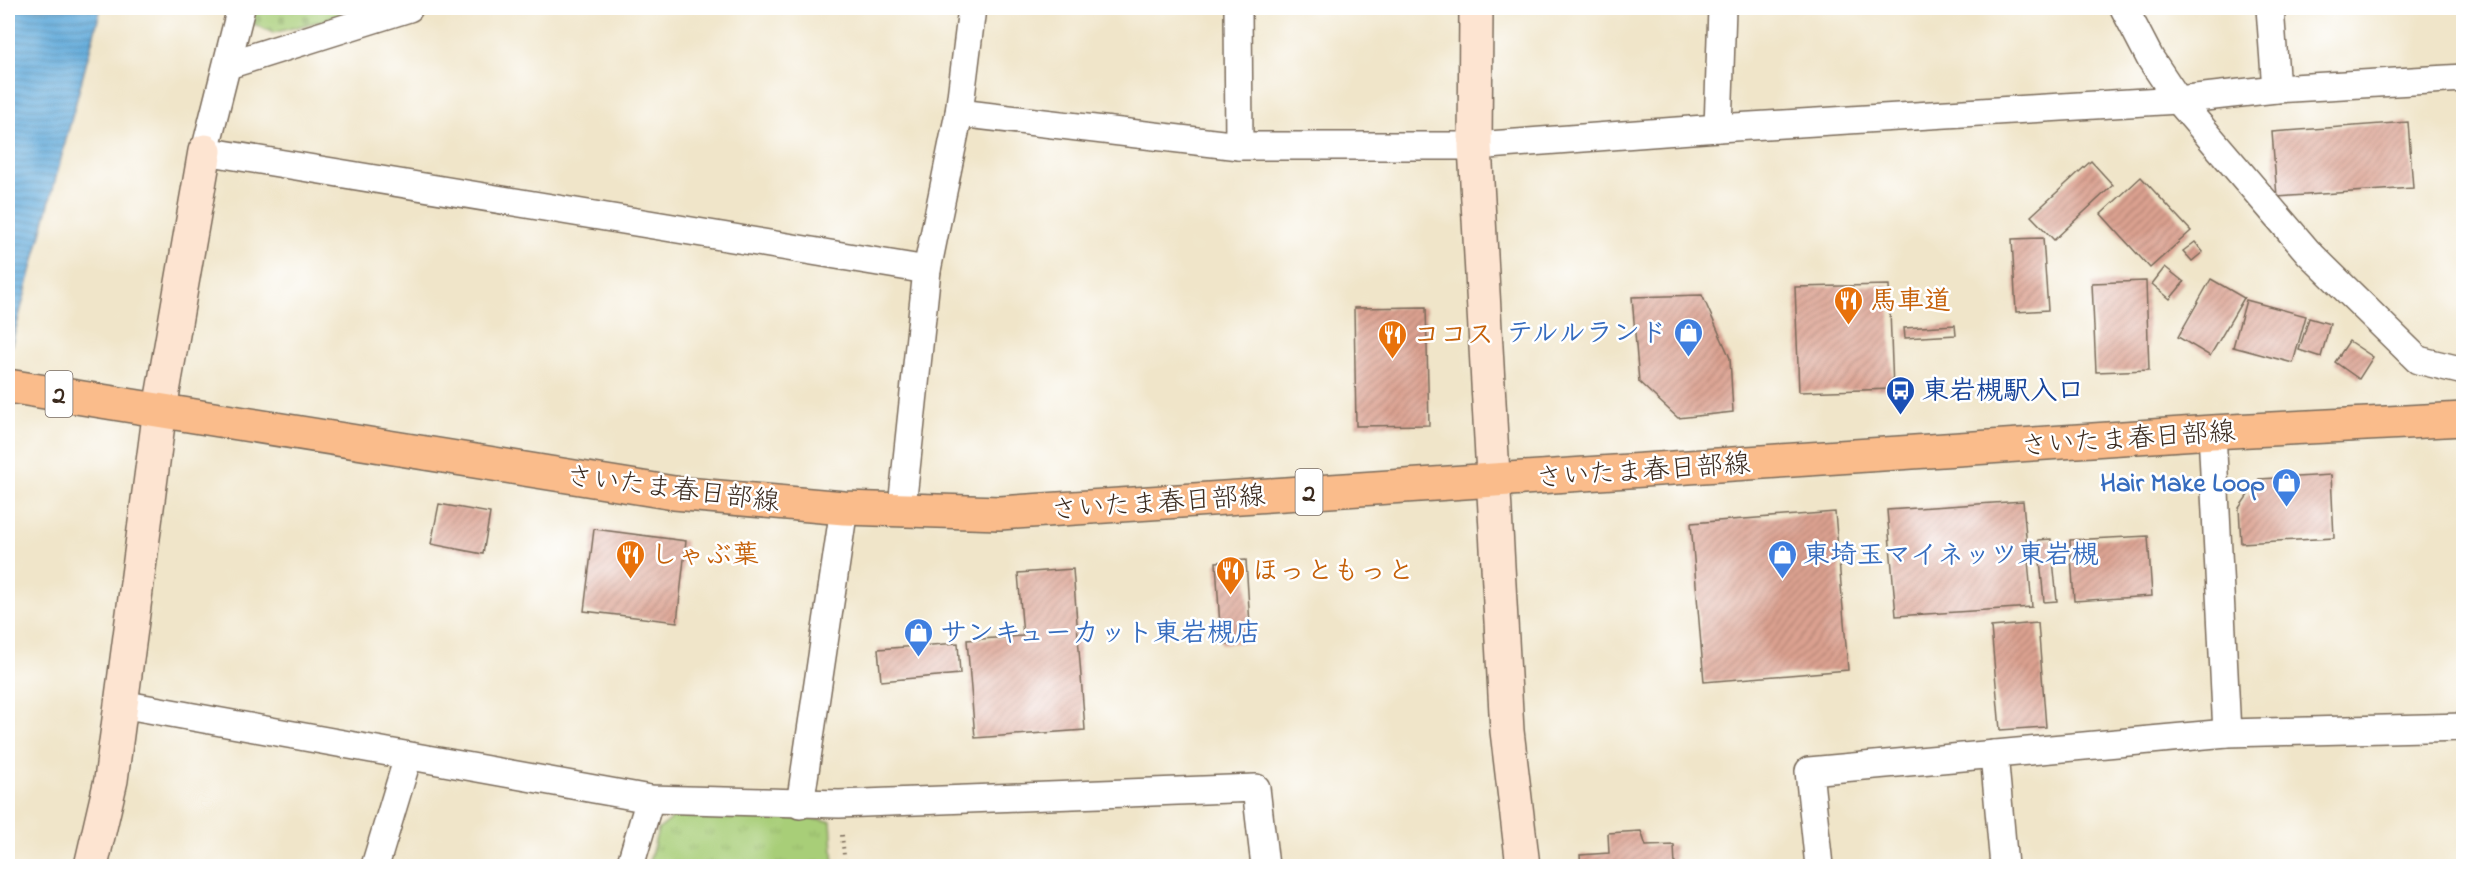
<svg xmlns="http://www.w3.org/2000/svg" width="2471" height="874" font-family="'Indie Flower','Klee One',sans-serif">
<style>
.grass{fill:url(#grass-tufts);stroke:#727c4b;stroke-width:1.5}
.cemetery{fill:url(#cemetery-stones);stroke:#727c4b;stroke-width:1.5}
.water{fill:url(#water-rules);stroke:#506b7c;stroke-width:1.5}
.building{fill:url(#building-hatch)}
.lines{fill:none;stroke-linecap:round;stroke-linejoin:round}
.street-casing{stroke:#7a6b5a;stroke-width:30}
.secondary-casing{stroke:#7a6b5a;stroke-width:36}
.primary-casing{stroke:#7a6b5a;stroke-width:36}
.path{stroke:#7a6b5a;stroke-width:4;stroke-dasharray:1.5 4.5;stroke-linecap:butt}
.street{stroke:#fff;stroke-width:27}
.secondary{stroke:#fde4d1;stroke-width:33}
.primary{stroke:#fabc8b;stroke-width:33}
.labels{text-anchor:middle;stroke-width:5;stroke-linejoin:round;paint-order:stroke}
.shield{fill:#fff;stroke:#766a62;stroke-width:1.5}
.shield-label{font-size:26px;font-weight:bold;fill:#3b2a1e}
.food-label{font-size:27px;font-weight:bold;fill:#c56008;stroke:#fff;text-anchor:start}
.shop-label{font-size:27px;font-weight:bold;fill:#366cbe;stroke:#fff;text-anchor:end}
.transit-label{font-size:27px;font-weight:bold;fill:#164399;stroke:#fff;text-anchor:start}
.street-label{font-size:27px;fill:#3b2a1e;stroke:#fff}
</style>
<defs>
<pattern id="grass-tufts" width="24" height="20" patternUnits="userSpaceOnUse" patternTransform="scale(1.5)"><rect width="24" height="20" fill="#a8ce78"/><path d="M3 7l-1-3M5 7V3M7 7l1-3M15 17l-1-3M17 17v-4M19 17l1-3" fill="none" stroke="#92b167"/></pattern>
<pattern id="cemetery-stones" width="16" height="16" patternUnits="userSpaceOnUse" patternTransform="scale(1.5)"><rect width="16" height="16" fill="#a8ce78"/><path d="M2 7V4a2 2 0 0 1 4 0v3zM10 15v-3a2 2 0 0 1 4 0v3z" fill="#92b167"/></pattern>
<pattern id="water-rules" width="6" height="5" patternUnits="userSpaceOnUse" patternTransform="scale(1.5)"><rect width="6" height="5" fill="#64acdb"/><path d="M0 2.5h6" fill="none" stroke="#548cb1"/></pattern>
<pattern id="building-hatch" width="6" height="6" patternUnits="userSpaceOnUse" patternTransform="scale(1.5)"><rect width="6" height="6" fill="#dba190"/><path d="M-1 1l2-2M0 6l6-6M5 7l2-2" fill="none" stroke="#b38375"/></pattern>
</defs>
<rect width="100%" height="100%" fill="#fff"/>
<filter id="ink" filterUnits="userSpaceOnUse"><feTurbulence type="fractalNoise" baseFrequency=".0167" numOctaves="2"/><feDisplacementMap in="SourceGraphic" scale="12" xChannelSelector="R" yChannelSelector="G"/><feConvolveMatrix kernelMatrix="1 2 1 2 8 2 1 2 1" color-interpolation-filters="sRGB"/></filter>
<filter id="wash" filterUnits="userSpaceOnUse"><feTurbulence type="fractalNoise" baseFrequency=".008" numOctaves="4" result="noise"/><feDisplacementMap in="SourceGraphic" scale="24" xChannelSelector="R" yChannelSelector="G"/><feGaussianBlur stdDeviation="1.35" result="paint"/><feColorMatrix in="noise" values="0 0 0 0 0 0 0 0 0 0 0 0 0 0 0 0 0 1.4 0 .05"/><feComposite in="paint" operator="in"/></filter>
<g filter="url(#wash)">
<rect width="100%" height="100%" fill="#f0e5c9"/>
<!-- grass -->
<path class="grass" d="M685,808L831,821L834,866H648L658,830Z"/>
<!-- cemetery -->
<path class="cemetery" d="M253,8H373L273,33L250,22Z"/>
<!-- water -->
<path class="water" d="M8,8H101L8,358Z"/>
<g id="blocks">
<!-- building -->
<g class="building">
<path d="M2408,122L2413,188L2277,197L2272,132Z"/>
<path d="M2091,161L2113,185L2054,240L2031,216Z"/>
<path d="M2141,177L2191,231L2150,268L2101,214Z"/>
<path d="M2043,238L2048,310L2016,312L2012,239Z"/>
<path d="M2195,242L2203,252L2192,261L2183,251Z"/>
<path d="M2165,267L2184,282L2170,299L2152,284Z"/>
<path d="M2211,279L2244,298L2210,356L2178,337Z"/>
<path d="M2146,281L2149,370L2096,372L2092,283Z"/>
<path d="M1889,285L1893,389L1799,392L1795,287Z"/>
<path d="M1702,295L1730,358L1733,412L1678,418L1639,382L1632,297Z"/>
<path d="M2246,300L2306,316L2293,363L2233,347Z"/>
<path d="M1426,307L1429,425L1356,426L1354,308Z"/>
<path d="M2309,318L2330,324L2321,357L2299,350Z"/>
<path d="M1955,325L1956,335L1905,338L1904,328Z"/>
<path d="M2349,341L2373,357L2359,379L2335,362Z"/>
<path d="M2331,475L2334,538L2241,543L2239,508L2259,479Z"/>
<path d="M2023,501L2032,607L1896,616L1887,510Z"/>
<path d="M439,504L490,513L483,554L431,544Z"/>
<path d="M1835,512L1848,670L1704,682L1691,523Z"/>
<path d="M594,529L686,541L677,622L584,611Z"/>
<path d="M2148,536L2152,596L2074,601L2070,540Z"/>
<path d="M2051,539L2057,601L2044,602L2038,540Z"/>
<path d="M1246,560L1251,642L1221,644L1216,562Z"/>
<path d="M1073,569L1085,730L975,738L967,640L1023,636L1018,573Z"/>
<path d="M2038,623L2046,727L2000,730L1991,627Z"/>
<path d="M958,643L960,674L881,681L878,649Z"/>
<path d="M1641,831L1646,846L1674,845L1675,866H1581L1580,855L1609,853L1608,833Z"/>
</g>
</g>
</g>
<g filter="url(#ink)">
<use href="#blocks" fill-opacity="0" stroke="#7a6b5a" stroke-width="1.5"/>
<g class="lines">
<defs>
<g id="street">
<path d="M241,8L205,151L927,270"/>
<path d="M1238,8L1239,146"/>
<path d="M2124,8L2150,58L2178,100L2308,252L2418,360L2464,371"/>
<path d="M2270,8L2276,89"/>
<path d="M228,65L409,8"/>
<path d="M959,113L1239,146H1475L1718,128L2178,100L2276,89L2464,78"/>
<path d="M1718,128L1722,8"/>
<path d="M2212,432L2227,733"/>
<path d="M902,507L927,270L959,113L972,8"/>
<path d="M121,704L650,799L839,804L1256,788L1265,866"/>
<path d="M1994,754L2004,866"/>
<path d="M800,805L844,508"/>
<path d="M375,866L408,757"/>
<path d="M630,866L650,799"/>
<path d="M1819,866L1809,771L2227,733L2464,727"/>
</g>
<g id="secondary">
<path d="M1476,8L1475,146L1507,731L1523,866"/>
<path d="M91,866L111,780L160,409L205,151"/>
</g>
<path id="primary" d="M8,386L674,493L844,508L1000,513L2212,432L2464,419"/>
</defs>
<!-- street casing -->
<use href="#street" class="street-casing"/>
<!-- secondary casing -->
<use href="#secondary" class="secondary-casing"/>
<!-- primary casing -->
<use href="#primary" class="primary-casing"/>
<!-- path -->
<path class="path" d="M842,835L845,866"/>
<!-- street -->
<use href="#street" class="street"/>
<!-- secondary -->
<use href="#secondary" class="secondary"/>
<!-- primary -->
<use href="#primary" class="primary"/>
</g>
</g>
<!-- icons -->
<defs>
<symbol id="restaurant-pin" viewBox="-11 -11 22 30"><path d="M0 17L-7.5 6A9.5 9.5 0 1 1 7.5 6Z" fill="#e8710a" stroke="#fff"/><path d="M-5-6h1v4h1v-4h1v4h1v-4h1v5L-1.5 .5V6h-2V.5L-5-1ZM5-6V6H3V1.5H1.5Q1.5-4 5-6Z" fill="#fff"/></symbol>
<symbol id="shop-pin" viewBox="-11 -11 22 30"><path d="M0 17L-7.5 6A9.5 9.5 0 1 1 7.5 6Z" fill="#3f7fe0" stroke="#fff"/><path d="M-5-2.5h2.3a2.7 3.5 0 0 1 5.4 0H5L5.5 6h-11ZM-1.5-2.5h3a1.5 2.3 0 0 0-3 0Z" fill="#fff"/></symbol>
<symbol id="bus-pin" viewBox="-11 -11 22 30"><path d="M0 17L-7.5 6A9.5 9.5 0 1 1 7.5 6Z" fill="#1a4fb4" stroke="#fff"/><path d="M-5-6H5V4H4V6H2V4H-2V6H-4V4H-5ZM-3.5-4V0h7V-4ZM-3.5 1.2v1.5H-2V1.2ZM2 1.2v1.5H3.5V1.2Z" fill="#fff"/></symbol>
</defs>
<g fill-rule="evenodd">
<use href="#restaurant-pin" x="1832" y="284" width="33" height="45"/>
<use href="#shop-pin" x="1672" y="316" width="33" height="45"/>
<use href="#restaurant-pin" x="1376" y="318" width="33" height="45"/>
<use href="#bus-pin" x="1884" y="374" width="33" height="45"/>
<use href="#shop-pin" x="2270" y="466" width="33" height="45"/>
<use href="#restaurant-pin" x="614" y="538" width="33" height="45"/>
<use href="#shop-pin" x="1766" y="538" width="33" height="45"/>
<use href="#restaurant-pin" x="1214" y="554" width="33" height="45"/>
<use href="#shop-pin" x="902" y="616" width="33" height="45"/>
</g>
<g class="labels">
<!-- shield labels -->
<g class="shield">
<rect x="45.5" y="371" width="27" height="46" rx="4.5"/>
<rect x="1295.5" y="469" width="27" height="46" rx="4.5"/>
</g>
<g class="shield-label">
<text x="59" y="403">2</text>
<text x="1309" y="501">2</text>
</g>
<!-- food labels -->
<g class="food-label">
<text x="1870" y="309">馬車道</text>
<text x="1413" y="343">ココス</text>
<text x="651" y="563">しゃぶ葉</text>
<text x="1252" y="579">ほっともっと</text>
</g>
<!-- shop labels -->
<g class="shop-label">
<text x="1667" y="341">テルルランド</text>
<text x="2265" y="491">Hair Make Loop</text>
<text x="1803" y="563" text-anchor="start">東埼玉マイネッツ東岩槻</text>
<text x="940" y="641" text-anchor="start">サンキューカット東岩槻店</text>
</g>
<!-- transit labels -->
<g class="transit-label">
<text x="1922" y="399">東岩槻駅入口</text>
</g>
<!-- street labels -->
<g class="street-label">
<text transform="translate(2128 438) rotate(-4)" y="9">さいたま春日部線</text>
<text transform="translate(1643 470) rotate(-4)" y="9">さいたま春日部線</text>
<text transform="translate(673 488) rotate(7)" y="9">さいたま春日部線</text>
<text transform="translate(1158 502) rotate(-4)" y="9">さいたま春日部線</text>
</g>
</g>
<!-- margin -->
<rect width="2471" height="874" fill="none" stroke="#fff" stroke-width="30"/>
</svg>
